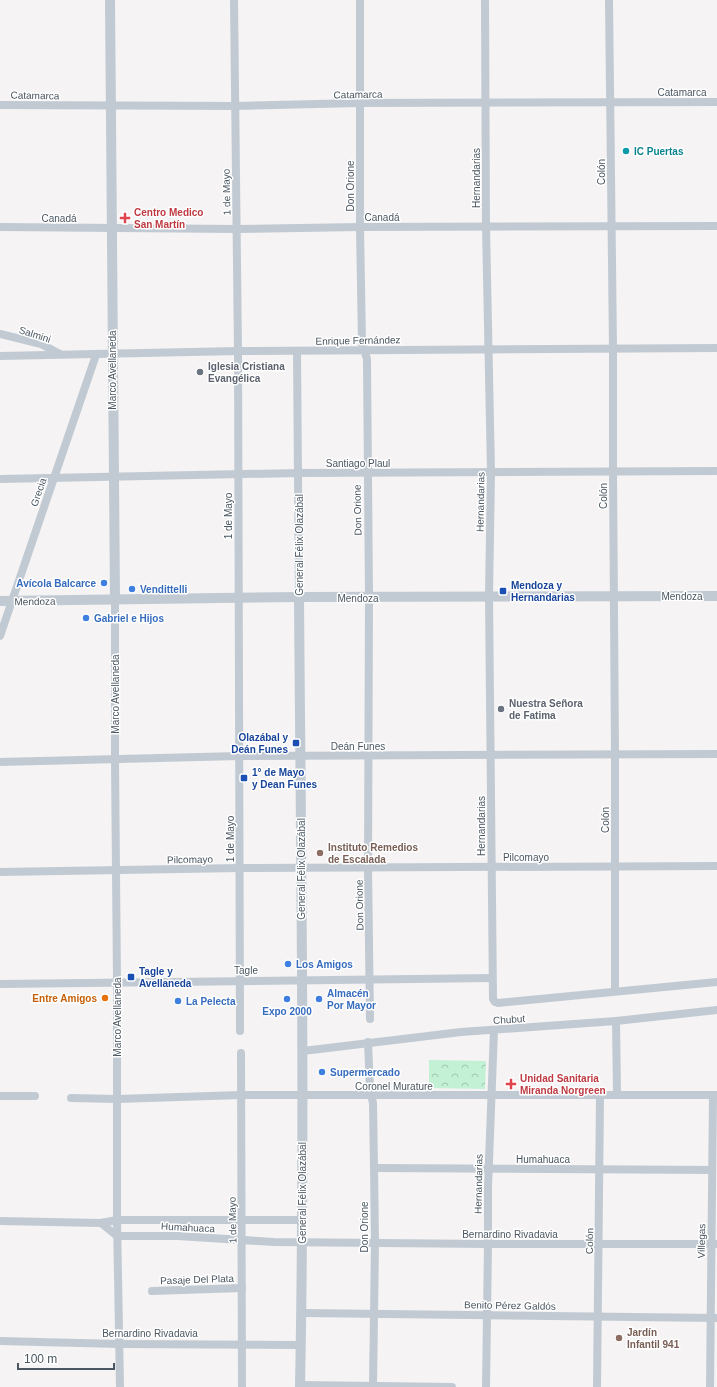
<svg xmlns="http://www.w3.org/2000/svg" width="717" height="1387" font-family="Arial,sans-serif">
<style>
.park{fill:url(#park-crowns)}
.lines{fill:none;stroke-linecap:round;stroke-linejoin:round}
.minor{stroke:#c1cad2;stroke-width:8}
.tertiary{stroke:#c1cad2;stroke-width:10}
.culture-dot{fill:#0f9aa8;stroke:#fff;stroke-width:1.5}
.health-dot{fill:#e0444e;stroke:#fff;stroke-width:1.5}
.worship-dot{fill:#6b7280;stroke:#fff;stroke-width:1.5}
.shop-dot{fill:#3f7fe0;stroke:#fff;stroke-width:1.5}
.transit-dot{fill:#1a4fb4;stroke:#fff;stroke-width:1.5}
.education-dot{fill:#8d6e63;stroke:#fff;stroke-width:1.5}
.food-dot{fill:#e8710a;stroke:#fff;stroke-width:1.5}
.labels{text-anchor:middle;stroke-width:3;stroke-linejoin:round;paint-order:stroke}
.street-label{font-size:10px;fill:#4a5661;stroke:#fff}
.culture-label{font-size:10px;font-weight:bold;fill:#0d838f;stroke:#fff;text-anchor:start}
.health-label{font-size:10px;font-weight:bold;fill:#be3a42;stroke:#fff;text-anchor:start}
.worship-label{font-size:10px;font-weight:bold;fill:#5b616d;stroke:#fff;text-anchor:start}
.shop-label{font-size:10px;font-weight:bold;fill:#366cbe;stroke:#fff;text-anchor:start}
.transit-label{font-size:10px;font-weight:bold;fill:#164399;stroke:#fff;text-anchor:start}
.education-label{font-size:10px;font-weight:bold;fill:#785e54;stroke:#fff;text-anchor:start}
.food-label{font-size:10px;font-weight:bold;fill:#c56008;stroke:#fff;text-anchor:end}
</style>
<defs>
<pattern id="park-crowns" width="20" height="18" patternUnits="userSpaceOnUse"><rect width="20" height="18" fill="#c3f1d5"/><path d="M2 6a3 3 0 1 1 6 0M12 15a3 3 0 1 1 6 0" fill="none" stroke="#a0c6b0"/></pattern>
</defs>
<rect width="100%" height="100%" fill="#f5f3f3"/>
<!-- park -->
<path class="park" d="M429,1060L486,1061L485,1089L429,1088Z"/>
<g class="lines">
<!-- minor -->
<g class="minor">
<path d="M234,0L238,351L240,1031"/>
<path d="M360,0V227L362,343L367,359L369,598L368,868L370,1019"/>
<path d="M485,0L486,227L491,472L489,596L493,999L495,1002L498,1003L717,982"/>
<path d="M609,0L613,349V471L615,754V991"/>
<path d="M0,105L235,106L360,103L717,102"/>
<path d="M0,227L236,229L360,227L717,226"/>
<path d="M0,334L41,344L60,354"/>
<path d="M297,351L299,597"/>
<path d="M0,356L238,351L717,348"/>
<path d="M0,479L299,473L717,471"/>
<path d="M115,599V760L117,982V1220L120,1387"/>
<path d="M0,636L96,355"/>
<path d="M0,762L239,756L717,754"/>
<path d="M0,872L240,868L717,866"/>
<path d="M0,984L492,978"/>
<path d="M616,1021L617,1095"/>
<path d="M368,1042L370,1090L373,1103L374,1168L375,1242L373,1387"/>
<path d="M303,1051L461,1032L616,1021L717,1010"/>
<path d="M241,1053L242,1387"/>
<path d="M0,1096H35"/>
<path d="M71,1098L117,1099L241,1095H717"/>
<path d="M374,1168L712,1170"/>
<path d="M0,1221L101,1223L117,1220H302"/>
<path d="M101,1223L117,1236H178L274,1242L488,1244H717"/>
<path d="M152,1291L242,1288"/>
<path d="M302,1313L717,1318"/>
<path d="M0,1341L119,1344L301,1345"/>
<path d="M300,1385L452,1387"/>
<path d="M486,1387L488,1244V1187L494,1030"/>
<path d="M597,1387L600,1096"/>
<path d="M710,1387L713,1095"/>
</g>
<!-- tertiary -->
<g class="tertiary">
<path d="M110,0L115,599"/>
<path d="M299,597C301,860 305,1124 300,1387"/>
<path d="M0,601L299,597L717,596"/>
</g>
</g>
<!-- markers -->
<circle class="culture-dot" cx="626" cy="151" r="4"/>
<g class="health-dot">
<path d="M123 212h4v4h4v4h-4v4h-4v-4h-4v-4h4z"/>
<path d="M509 1078h4v4h4v4h-4v4h-4v-4h-4v-4h4z"/>
</g>
<g class="worship-dot">
<circle cx="200" cy="372" r="4"/>
<circle cx="501" cy="709" r="4"/>
</g>
<g class="shop-dot">
<circle cx="104" cy="583" r="4"/>
<circle cx="132" cy="589" r="4"/>
<circle cx="86" cy="618" r="4"/>
<circle cx="288" cy="964" r="4"/>
<circle cx="287" cy="999" r="4"/>
<circle cx="319" cy="999" r="4"/>
<circle cx="178" cy="1001" r="4"/>
<circle cx="322" cy="1072" r="4"/>
</g>
<g class="transit-dot">
<rect x="499" y="587" width="8" height="8" rx="2"/>
<rect x="292" y="739" width="8" height="8" rx="2"/>
<rect x="240" y="774" width="8" height="8" rx="2"/>
<rect x="127" y="973" width="8" height="8" rx="2"/>
</g>
<g class="education-dot">
<circle cx="320" cy="853" r="4"/>
<circle cx="619" cy="1338" r="4"/>
</g>
<circle class="food-dot" cx="105" cy="998" r="4"/>
<g class="labels">
<!-- street labels -->
<g class="street-label">
<text x="682" y="96">Catamarca</text>
<text transform="translate(358 94) rotate(-1)" y="4">Catamarca</text>
<text transform="translate(35 95) rotate(1)" y="4">Catamarca</text>
<text transform="translate(601 172) rotate(-90)" y="4">Colón</text>
<text transform="translate(476 178) rotate(-90)" y="4">Hernandarias</text>
<text transform="translate(350 186) rotate(-90)" y="4">Don Orione</text>
<text transform="translate(226 192) rotate(-91)" y="4">1 de Mayo</text>
<text x="382" y="221">Canadá</text>
<text x="59" y="222">Canadá</text>
<text transform="translate(35 334) rotate(18)" y="4">Salmini</text>
<text transform="translate(358 340) rotate(-1)" y="4">Enrique Fernández</text>
<text transform="translate(112 370) rotate(-90)" y="4">Marco Avellaneda</text>
<text x="358" y="467">Santiago Plaul</text>
<text transform="translate(38 492) rotate(-71)" y="4">Grecia</text>
<text transform="translate(603 496) rotate(-90)" y="4">Colón</text>
<text transform="translate(480 502) rotate(-89)" y="4">Hernandarias</text>
<text transform="translate(357 510) rotate(-91)" y="4">Don Orione</text>
<text transform="translate(228 516) rotate(-90)" y="4">1 de Mayo</text>
<text transform="translate(299 545) rotate(-90)" y="4">General Félix Olazábal</text>
<text x="682" y="600">Mendoza</text>
<text x="358" y="602">Mendoza</text>
<text transform="translate(35 601) rotate(-1)" y="4">Mendoza</text>
<text transform="translate(115 694) rotate(-90)" y="4">Marco Avellaneda</text>
<text x="358" y="750">Deán Funes</text>
<text transform="translate(605 820) rotate(-90)" y="4">Colón</text>
<text transform="translate(481 826) rotate(-90)" y="4">Hernandarias</text>
<text transform="translate(230 839) rotate(-90)" y="4">1 de Mayo</text>
<text x="526" y="861">Pilcomayo</text>
<text transform="translate(190 859) rotate(-1)" y="4">Pilcomayo</text>
<text transform="translate(301 869) rotate(-90)" y="4">General Félix Olazábal</text>
<text transform="translate(359 905) rotate(-91)" y="4">Don Orione</text>
<text x="246" y="974">Tagle</text>
<text transform="translate(117 1017) rotate(-90)" y="4">Marco Avellaneda</text>
<text transform="translate(509 1019) rotate(-4)" y="4">Chubut</text>
<text x="394" y="1090">Coronel Murature</text>
<text x="543" y="1163">Humahuaca</text>
<text transform="translate(478 1184) rotate(-89)" y="4">Hernandarias</text>
<text transform="translate(302 1193) rotate(-90)" y="4">General Félix Olazábal</text>
<text transform="translate(232 1220) rotate(-91)" y="4">1 de Mayo</text>
<text transform="translate(188 1227) rotate(3)" y="4">Humahuaca</text>
<text transform="translate(364 1227) rotate(-90)" y="4">Don Orione</text>
<text x="510" y="1238">Bernardino Rivadavia</text>
<text transform="translate(589 1241) rotate(-89)" y="4">Colón</text>
<text transform="translate(701 1241) rotate(-89)" y="4">Villegas</text>
<text transform="translate(197 1279) rotate(-2)" y="4">Pasaje Del Plata</text>
<text transform="translate(510 1305) rotate(1)" y="4">Benito Pérez Galdós</text>
<text x="150" y="1337">Bernardino Rivadavia</text>
</g>
<!-- culture labels -->
<g class="culture-label">
<text x="634" y="155">IC Puertas</text>
</g>
<!-- health labels -->
<g class="health-label">
<text x="134" y="216">Centro Medico<tspan x="134" dy="12">San Martín</tspan></text>
<text x="520" y="1082">Unidad Sanitaria<tspan x="520" dy="12">Miranda Norgreen</tspan></text>
</g>
<!-- worship labels -->
<g class="worship-label">
<text x="208" y="370">Iglesia Cristiana<tspan x="208" dy="12">Evangélica</tspan></text>
<text x="509" y="707">Nuestra Señora<tspan x="509" dy="12">de Fatima</tspan></text>
</g>
<!-- shop labels -->
<g class="shop-label">
<text x="96" y="587" text-anchor="end">Avícola Balcarce</text>
<text x="140" y="593">Vendittelli</text>
<text x="94" y="622">Gabriel e Hijos</text>
<text x="296" y="968">Los Amigos</text>
<text x="327" y="997">Almacén<tspan x="327" dy="12">Por Mayor</tspan></text>
<text x="186" y="1005">La Pelecta</text>
<text x="287" y="1015" text-anchor="middle">Expo 2000</text>
<text x="330" y="1076">Supermercado</text>
</g>
<!-- transit labels -->
<g class="transit-label">
<text x="511" y="589">Mendoza y<tspan x="511" dy="12">Hernandarias</tspan></text>
<text x="288" y="741" text-anchor="end">Olazábal y<tspan x="288" dy="12">Deán Funes</tspan></text>
<text x="252" y="776">1° de Mayo<tspan x="252" dy="12">y Dean Funes</tspan></text>
<text x="139" y="975">Tagle y<tspan x="139" dy="12">Avellaneda</tspan></text>
</g>
<!-- education labels -->
<g class="education-label">
<text x="328" y="851">Instituto Remedios<tspan x="328" dy="12">de Escalada</tspan></text>
<text x="627" y="1336">Jardín<tspan x="627" dy="12">Infantil 941</tspan></text>
</g>
<!-- food labels -->
<g class="food-label">
<text x="97" y="1002">Entre Amigos</text>
</g>
</g>
<!-- scale -->
<path d="M18 1363v6h96v-6" fill="none" stroke="#4a5661" stroke-width="2"/>
<text x="24" y="1363" font-size="12" fill="#4a5661" stroke="#ffffff" stroke-width="3" paint-order="stroke">100 m</text>
</svg>
